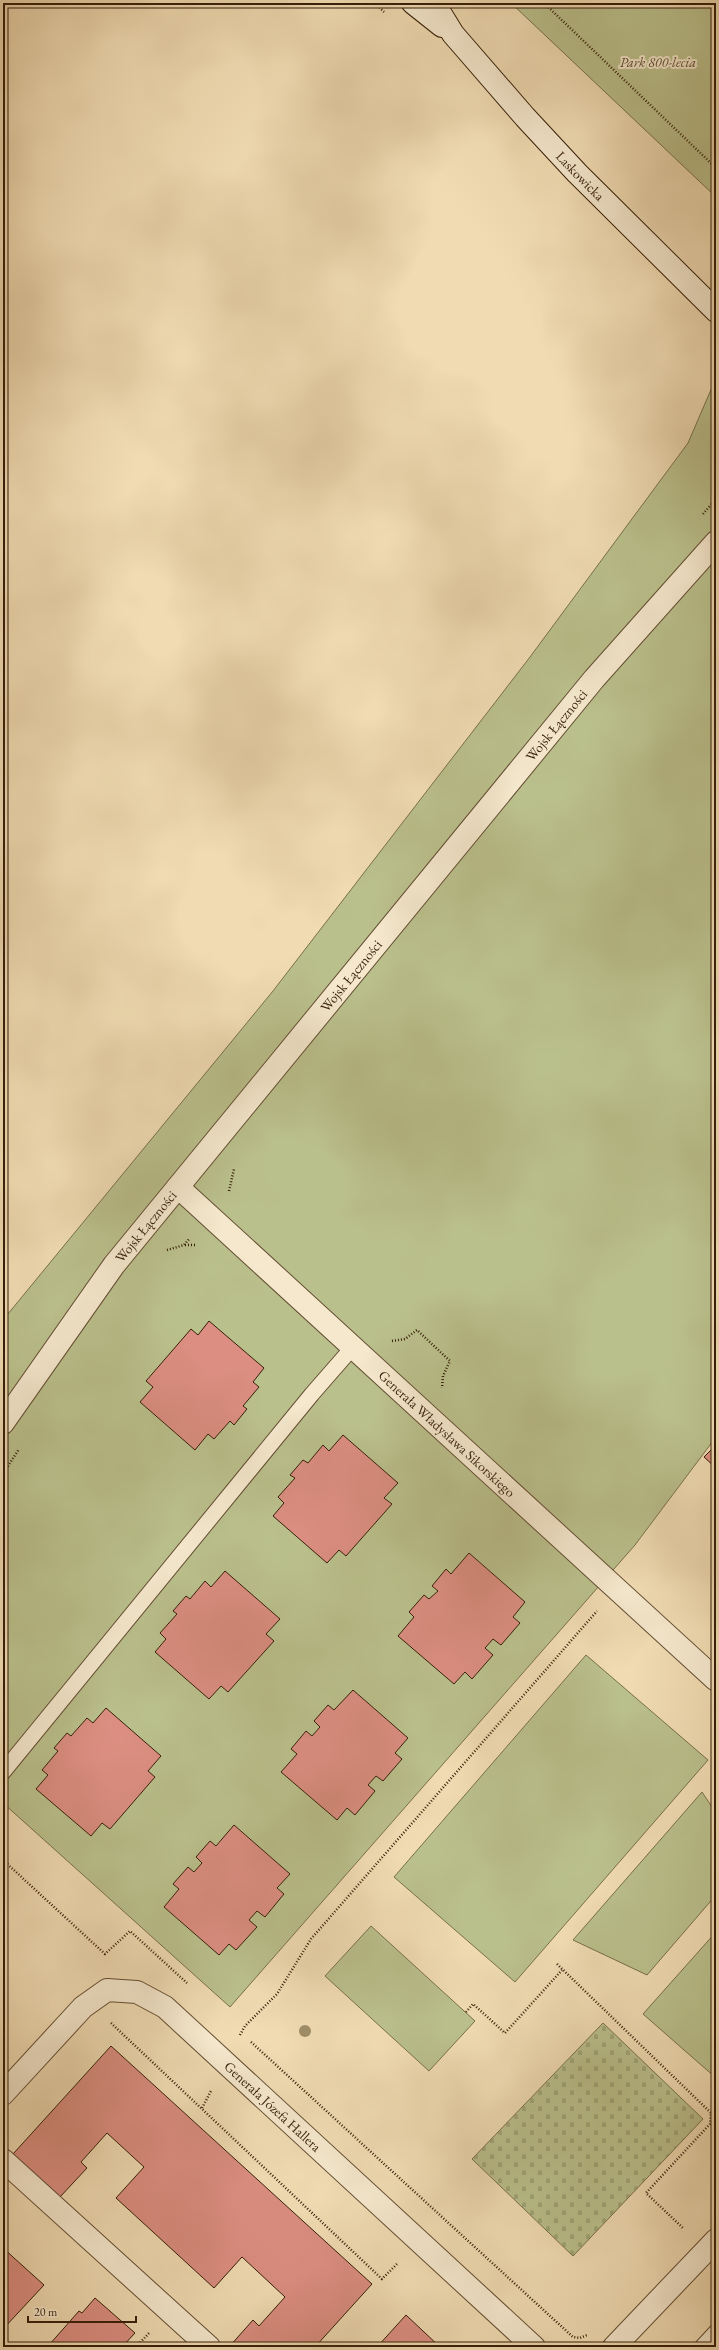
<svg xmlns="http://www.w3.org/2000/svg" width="719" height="2350" font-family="'EB Garamond',serif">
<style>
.green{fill:#bac08c;stroke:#786f4a}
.cemetery{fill:url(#cemetery-stones);stroke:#786f4a}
.building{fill:#db8e81;stroke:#361e09}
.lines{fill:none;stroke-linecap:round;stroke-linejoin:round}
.lane-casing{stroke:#644d33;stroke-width:17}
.street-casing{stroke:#644d33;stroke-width:24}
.secondary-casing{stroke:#361e09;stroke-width:24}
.path{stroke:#361e09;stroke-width:2.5;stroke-dasharray:1 2;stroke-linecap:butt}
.lane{stroke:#f5e8cd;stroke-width:15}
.street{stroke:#f5e8cd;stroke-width:22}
.secondary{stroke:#f5e8cd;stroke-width:22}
.tree{fill:#a08e6a}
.labels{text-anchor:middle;stroke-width:4;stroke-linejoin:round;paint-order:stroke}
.park-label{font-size:14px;font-style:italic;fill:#5e4f30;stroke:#f5e8cd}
.street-label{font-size:14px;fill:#361e09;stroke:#f5e8cd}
</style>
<defs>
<pattern id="cemetery-stones" width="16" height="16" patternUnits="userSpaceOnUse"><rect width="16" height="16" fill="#bac08c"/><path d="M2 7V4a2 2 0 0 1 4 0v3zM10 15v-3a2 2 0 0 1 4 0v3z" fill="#a0a577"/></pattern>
</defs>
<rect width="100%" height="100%" fill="#f0dbb2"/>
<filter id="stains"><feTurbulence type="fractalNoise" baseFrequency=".005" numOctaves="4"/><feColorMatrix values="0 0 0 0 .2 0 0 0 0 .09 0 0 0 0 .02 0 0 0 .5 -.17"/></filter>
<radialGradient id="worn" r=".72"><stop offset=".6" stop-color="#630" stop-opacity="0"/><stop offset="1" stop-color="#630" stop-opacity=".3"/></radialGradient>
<!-- green -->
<g class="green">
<path d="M511,3H716V197Z"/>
<path d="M716,378V1437L635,1545L230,2007L3,1803V1320L273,991L530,657L688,443Z"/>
<path d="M586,1655L708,1760L515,1982L394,1877Z"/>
<path d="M702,1792L716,1813V1895L647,1975L573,1940Z"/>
<path d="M371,1926L475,2021L429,2071L325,1976Z"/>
<path d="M716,1932V2078L643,2014Z"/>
</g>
<!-- cemetery -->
<path class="cemetery" d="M603,2023L703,2119L573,2256L472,2159Z"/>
<!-- building -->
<g class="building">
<path d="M209,1321L264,1368L253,1382L259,1387L243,1406L247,1409L234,1425L230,1421L214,1439L208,1434L195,1450L140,1402L153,1387L146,1381L191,1329L198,1335Z"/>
<path d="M343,1435L398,1483L384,1498L392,1504L346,1556L339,1550L327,1563L273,1516L284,1503L278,1497L295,1478L290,1475L303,1460L308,1463L323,1445L329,1451Z"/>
<path d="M716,1445V1468L704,1457Z"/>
<path d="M469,1553L525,1602L513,1617L520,1623L501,1645L493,1639L485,1648L493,1655L472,1679L465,1672L454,1684L398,1636L414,1617L409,1612L424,1595L429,1599L438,1591L432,1586L446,1569L451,1574Z"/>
<path d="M225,1571L280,1619L266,1634L274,1641L228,1692L221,1686L209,1699L155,1652L166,1639L160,1633L177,1614L173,1611L186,1596L190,1599L205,1581L211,1587Z"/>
<path d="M353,1690L408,1738L395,1753L402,1759L383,1781L376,1776L368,1785L375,1791L355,1815L347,1808L337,1820L281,1772L297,1754L291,1749L306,1731L312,1736L320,1727L314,1721L328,1705L334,1710Z"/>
<path d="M106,1708L161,1756L148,1771L155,1777L110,1829L102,1823L91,1836L36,1789L48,1775L42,1770L58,1751L54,1748L67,1733L71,1736L87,1718L93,1723Z"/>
<path d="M234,1825L290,1874L277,1888L284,1894L265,1917L257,1911L249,1920L257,1927L236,1950L229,1944L219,1955L164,1907L179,1889L173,1884L188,1867L194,1872L202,1863L196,1857L210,1841L216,1846Z"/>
<path d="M111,2046L372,2284L315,2347H229L253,2320L259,2326L285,2297L242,2257L214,2288L116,2198L144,2167L107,2133L81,2162L87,2168L60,2197L13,2154Z"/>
<path d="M3,2248L44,2285L3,2329Z"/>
<path d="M95,2298L135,2333L122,2347H51L49,2345L79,2311L82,2313Z"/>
<path d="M406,2315L440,2347H377Z"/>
</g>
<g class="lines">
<defs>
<g id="lane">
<path d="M3,1772L312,1394L353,1347"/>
<path d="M702,2347L716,2332"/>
</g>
<g id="street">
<path id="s1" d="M178,1187L716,1680"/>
<path id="s2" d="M3,1423L114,1265L594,679L716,542"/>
<path id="s3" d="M3,2094L83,2007L107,1990L137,1992L165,2007L534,2347"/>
<path d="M3,2160L209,2347"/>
<path d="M614,2347L716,2240"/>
</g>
<g id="secondary">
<path d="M413,3L442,26"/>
<path id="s4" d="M434,3L453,34L525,117L577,173L716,311"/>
</g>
</defs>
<!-- lane casing -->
<use href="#lane" class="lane-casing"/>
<!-- street casing -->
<use href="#street" class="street-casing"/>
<!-- secondary casing -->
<use href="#secondary" class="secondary-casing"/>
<!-- path -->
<g class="path">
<path d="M375,3L384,12"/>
<path d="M544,3L716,168"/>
<path d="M703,514L716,499"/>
<path d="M229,1191L234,1169"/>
<path d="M185,1245H196"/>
<path d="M167,1250L184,1245L190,1238"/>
<path d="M392,1341L405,1339L417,1330L450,1361L443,1376L442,1388"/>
<path d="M3,1474L19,1449"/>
<path d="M3,1860L105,1954L130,1931L187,1983"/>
<path d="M557,1964L711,2113L710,2124L646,2193L684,2229"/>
<path d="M466,2012L473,2004L505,2033L562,1970"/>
<path d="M111,2023L382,2279L398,2263"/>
<path d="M240,2035L245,2026L277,1994L311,1939L597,1611"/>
<path d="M251,2042L573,2337L580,2338L587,2335"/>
<path d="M202,2108L211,2091"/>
<path d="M136,2347L150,2332"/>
</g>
<!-- lane -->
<use href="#lane" class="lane"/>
<!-- street -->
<use href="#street" class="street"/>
<!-- secondary -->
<use href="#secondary" class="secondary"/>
</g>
<!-- trees -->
<circle class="tree" cx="305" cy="2031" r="6"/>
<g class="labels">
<!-- park labels -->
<g class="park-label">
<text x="658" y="67">Park 800-lecia</text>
</g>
<!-- street labels -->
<g class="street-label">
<text dy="5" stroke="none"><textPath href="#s4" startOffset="227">Laskowicka</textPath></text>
<text dy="5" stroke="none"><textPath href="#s2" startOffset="891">Wojsk Łączności</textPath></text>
<text dy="5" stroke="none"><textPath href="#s2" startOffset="567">Wojsk Łączności</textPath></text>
<text dy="5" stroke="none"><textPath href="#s2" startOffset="243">Wojsk Łączności</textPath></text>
<text dy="5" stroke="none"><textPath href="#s1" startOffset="365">Generała Władysława Sikorskiego</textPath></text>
<text dy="5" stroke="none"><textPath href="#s3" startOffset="356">Generała Józefa Hallera</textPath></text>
</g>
</g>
<!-- margin -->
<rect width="719" height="2350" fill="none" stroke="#f0dbb2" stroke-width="16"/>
<rect x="4" y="4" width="711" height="2342" fill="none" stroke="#361e09" stroke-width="2"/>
<rect x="8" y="8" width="703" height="2334" fill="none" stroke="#361e09"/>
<!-- scale -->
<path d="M28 2316v6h108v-6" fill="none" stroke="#361e09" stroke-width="2"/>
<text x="34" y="2316" font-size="12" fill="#361e09" stroke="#f5e8cd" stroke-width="3" paint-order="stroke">20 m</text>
<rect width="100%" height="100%" filter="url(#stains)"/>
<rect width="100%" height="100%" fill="url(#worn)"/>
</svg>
